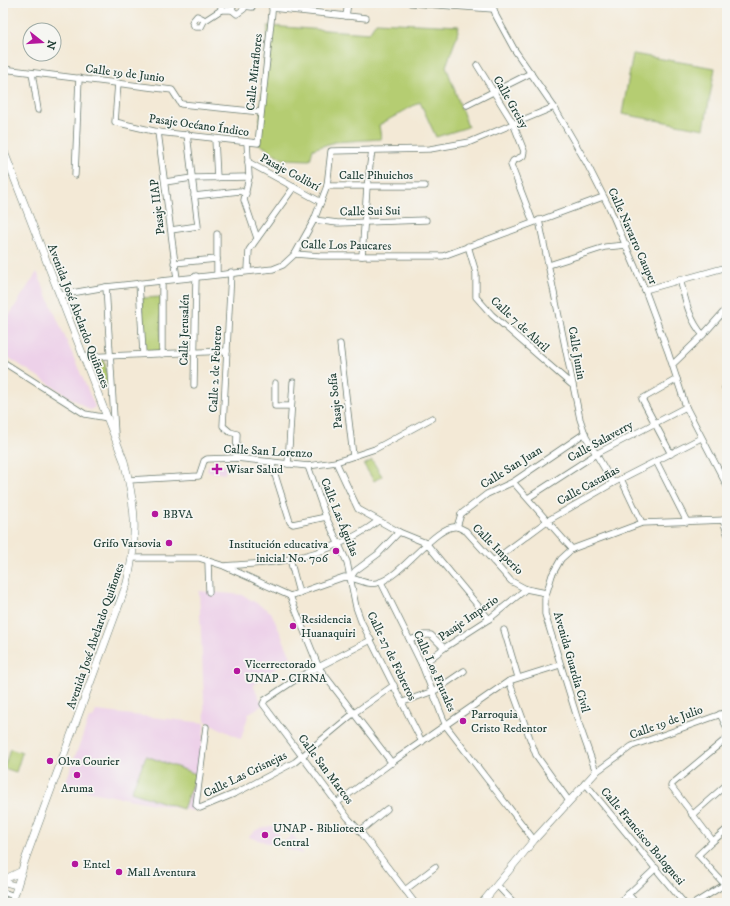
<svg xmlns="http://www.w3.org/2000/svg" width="730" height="906" font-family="'IM FELL DW Pica',serif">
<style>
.built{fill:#edd1e9}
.green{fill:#b5cd72;stroke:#6a8553}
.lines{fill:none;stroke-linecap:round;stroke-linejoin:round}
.minor-casing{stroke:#69796d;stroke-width:7}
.major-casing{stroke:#69796d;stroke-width:8}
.minor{stroke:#fff;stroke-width:5.5}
.major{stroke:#fff;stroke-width:7}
.poi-dot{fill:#b5179e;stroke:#f6f6f2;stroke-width:1.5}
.labels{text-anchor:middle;stroke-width:3.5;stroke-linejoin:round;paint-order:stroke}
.street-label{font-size:12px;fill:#1f3d34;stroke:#f6f6f2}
.poi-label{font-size:12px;fill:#1f3d34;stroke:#f6f6f2;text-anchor:start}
</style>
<rect width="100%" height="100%" fill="#f6f6f2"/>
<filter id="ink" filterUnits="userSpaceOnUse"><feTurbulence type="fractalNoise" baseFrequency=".025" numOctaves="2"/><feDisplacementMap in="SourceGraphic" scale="8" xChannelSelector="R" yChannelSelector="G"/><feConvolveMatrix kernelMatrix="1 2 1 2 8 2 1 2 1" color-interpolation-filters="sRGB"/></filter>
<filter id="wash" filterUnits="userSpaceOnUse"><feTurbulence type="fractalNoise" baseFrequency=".012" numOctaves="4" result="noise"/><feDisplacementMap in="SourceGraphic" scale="16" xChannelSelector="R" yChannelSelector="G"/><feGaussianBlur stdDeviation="0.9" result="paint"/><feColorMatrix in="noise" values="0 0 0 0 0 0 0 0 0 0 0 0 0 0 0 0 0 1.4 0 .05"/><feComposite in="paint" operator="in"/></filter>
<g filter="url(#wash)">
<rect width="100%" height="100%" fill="#f3e9d6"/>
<!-- built -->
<g class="built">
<path d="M37,272L95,407L90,410L3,354V325Z"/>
<path d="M209,464L226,466L225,474L207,471Z"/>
<path d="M199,591L243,595L271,612L291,657L253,685L263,705L249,713L241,739L205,721Z"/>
<path d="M96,711L205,723L193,811L64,787L89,718H93Z"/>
<path d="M270,826H277L279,841L274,845L249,837L256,830Z"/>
<path d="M292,834L300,844L302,854L285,848L282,841L288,839Z"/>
</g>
<!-- green -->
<g class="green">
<path d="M376,22L459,26L456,39L446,66L468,127L436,137L420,102L379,125L381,139L335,142L313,149L310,160L283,159L258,143L268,26L369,33Z"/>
<path d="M633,54L715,68L704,129L622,114Z"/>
<path d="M161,297V352L143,353L142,298Z"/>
<path d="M97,360H104L110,386L103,387Z"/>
<path d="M372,460L382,476L374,481L364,465Z"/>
<path d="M10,749L22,753L16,772L4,768Z"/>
<path d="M146,756L196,774L183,809L131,792Z"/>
</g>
</g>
<g filter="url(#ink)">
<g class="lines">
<defs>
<g id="minor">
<path d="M411,3L493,9"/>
<path d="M492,3L496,16L514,49L554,107L586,162L610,209L645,290L668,352L686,407L727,486"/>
<path d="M244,6L252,7"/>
<path d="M272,8L366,18"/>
<path d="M221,10H232L237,14L244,9L242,3"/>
<path d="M232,10L234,3"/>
<path d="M346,16L348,3"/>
<path d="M204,21L203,19L197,16L192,22L195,27H201L204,21L221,10V3"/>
<path d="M477,65L513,123L524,151L523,156L513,161L511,165L533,222"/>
<path d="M3,69L172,90L181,104L261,112"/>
<path d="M32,73L38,110"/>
<path d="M118,83L115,122L158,132L258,143L273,3"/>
<path d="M467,105L531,73"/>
<path d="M158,132L177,279"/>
<path d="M215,139L217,178"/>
<path d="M247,142L249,177L244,200L257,238"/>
<path d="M248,162L321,202"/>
<path d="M75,175L79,78"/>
<path d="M165,182L192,178L249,177"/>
<path d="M327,186H425"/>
<path d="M194,196L240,191L246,194"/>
<path d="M314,220L338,223L426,220"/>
<path d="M539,220L580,419L586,437L613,483"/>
<path d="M171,230L198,226L187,134"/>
<path d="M217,234V274"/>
<path d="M468,246L476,273V297L492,315L571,384"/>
<path d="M295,254L320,256H443L603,197"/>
<path d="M362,256L367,187L372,150"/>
<path d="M174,263L217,259"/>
<path d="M549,265L605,247L627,245"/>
<path d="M248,270L249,250L294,187"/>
<path d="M231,272L223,426L230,432L237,434L236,458"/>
<path d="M680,279C685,298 689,320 703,335"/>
<path d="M139,283L143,354"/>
<path d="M106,287L115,434"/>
<path d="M645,290L727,267"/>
<path d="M60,295L106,287L273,269L283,265L295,254L314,220L327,186L331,151L430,149L470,142L554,107"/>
<path d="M340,344L353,456"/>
<path d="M162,354V281"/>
<path d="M83,357L227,351"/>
<path d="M3,362L85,414L108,418"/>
<path d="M673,364L703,335L727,308"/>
<path d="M275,383V406H291"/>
<path d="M194,385L196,276"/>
<path d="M725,388L727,391"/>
<path d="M671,454L642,399L677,379"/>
<path d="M656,461L687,522"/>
<path d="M271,462L290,522L293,524L326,517"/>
<path d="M336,462L358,509L399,532L426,543L489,619"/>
<path d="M288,464L293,382"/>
<path d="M308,466L326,517L347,562L356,607L361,621L422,742"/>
<path d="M621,479L642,523"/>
<path d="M129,480L199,476L204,461L207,459L236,458L308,466L336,462L375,449L432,418"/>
<path d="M513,482L572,549"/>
<path d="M528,498L596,454L686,407"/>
<path d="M723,520L727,533"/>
<path d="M727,520L642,523L572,549L561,559L552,575L545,598V614L579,724L596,772L632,746L727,712"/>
<path d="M457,527L461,514L487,494L513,482L585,433"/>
<path d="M133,558H199L224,566L290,596L344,577C357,577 366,587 380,582C403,575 437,523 458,527C460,528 464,530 466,531L511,581L526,589L546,593"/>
<path d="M290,559L299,593"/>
<path d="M208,561L209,592"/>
<path d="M493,561L547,521L613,483L701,438"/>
<path d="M225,566C246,564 269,564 290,559C321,553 353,540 378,521"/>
<path d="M351,577L355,571L378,554L399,532"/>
<path d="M381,582L422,665L446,726L534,840"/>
<path d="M290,596L319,668L392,763"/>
<path d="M504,630L518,677"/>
<path d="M371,640L301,676L265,700L263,704L348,818L360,831L415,903"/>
<path d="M410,640L424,635H431L444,648"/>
<path d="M422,665L444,648L489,619L526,589"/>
<path d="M509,681L536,755L569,801"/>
<path d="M403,702L436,690L464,671"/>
<path d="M720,714L727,728"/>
<path d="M206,727L196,805L200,808L236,793L295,762L354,713L394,685"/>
<path d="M727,738L672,784L671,786L713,841L698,855L727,887"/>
<path d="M585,783L684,903"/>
<path d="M338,802L395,760L509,681L560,665"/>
<path d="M692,815L727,784"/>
<path d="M360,831L387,809"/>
<path d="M713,841L727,829"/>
<path d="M3,882L17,886"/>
<path d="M497,885L514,903"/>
<path d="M405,890L435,867"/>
<path d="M3,892L14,896"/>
<path d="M628,894L636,903"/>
<path d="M619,903L656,868"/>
<path d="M695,903L727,883"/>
</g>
<g id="major">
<path d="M3,149L124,461C136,507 138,536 127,583L25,860L12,903"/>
<path d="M3,880L22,871"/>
<path d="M3,899L6,903"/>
<path d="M482,903L534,840L596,772"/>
</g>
</defs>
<!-- minor casing -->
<use href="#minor" class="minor-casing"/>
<!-- major casing -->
<use href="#major" class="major-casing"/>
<!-- minor -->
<use href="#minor" class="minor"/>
<!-- major -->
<use href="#major" class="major"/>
</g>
</g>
<!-- markers -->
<g class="poi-dot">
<path d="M215 463h4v4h4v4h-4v4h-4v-4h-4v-4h4z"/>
<circle cx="155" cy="514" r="4"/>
<circle cx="169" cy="543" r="4"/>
<circle cx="336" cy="551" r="4"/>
<circle cx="293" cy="626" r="4"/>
<circle cx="237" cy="671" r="4"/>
<circle cx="463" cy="721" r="4"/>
<circle cx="50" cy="761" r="4"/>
<circle cx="77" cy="775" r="4"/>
<circle cx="265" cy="835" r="4"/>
<circle cx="75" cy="864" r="4"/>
<circle cx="119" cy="872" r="4"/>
</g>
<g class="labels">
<!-- street labels -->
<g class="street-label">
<text transform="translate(254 72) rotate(-84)" y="4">Calle Miraflores</text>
<text transform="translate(125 73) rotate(7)" y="4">Calle 19 de Junio</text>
<text transform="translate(511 102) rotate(60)" y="4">Calle Greisy</text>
<text transform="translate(199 125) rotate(8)" y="4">Pasaje Océano Índico</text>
<text transform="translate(290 172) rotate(28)" y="4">Pasaje Colibrí</text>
<text x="376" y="179">Calle Pihuichos</text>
<text transform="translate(157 207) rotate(-97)" y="4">Pasaje IIAP</text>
<text transform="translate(370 211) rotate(-1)" y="4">Calle Sui Sui</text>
<text transform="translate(633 236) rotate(66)" y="4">Calle Navarro Cauper</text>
<text transform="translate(346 245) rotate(1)" y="4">Calle Los Paucares</text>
<text transform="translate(79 316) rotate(69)" y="4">Avenida José Abelardo Quiñones</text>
<text transform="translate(520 324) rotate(43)" y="4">Calle 7 de Abril</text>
<text transform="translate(184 330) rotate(-89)" y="4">Calle Jerusalén</text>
<text transform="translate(577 353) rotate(80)" y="4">Calle Junin</text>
<text transform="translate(215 369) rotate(-87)" y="4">Calle 2 de Febrero</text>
<text transform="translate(335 401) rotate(-96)" y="4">Pasaje Sofía</text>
<text transform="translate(600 441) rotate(-29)" y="4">Calle Salaverry</text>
<text transform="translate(268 451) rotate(3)" y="4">Calle San Lorenzo</text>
<text transform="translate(511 467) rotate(-32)" y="4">Calle San Juan</text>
<text transform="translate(588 485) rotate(-29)" y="4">Calle Castañas</text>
<text transform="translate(340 517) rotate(68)" y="4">Calle Las Águilas</text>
<text transform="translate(498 549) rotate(45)" y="4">Calle Imperio</text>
<text transform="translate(468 618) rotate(-35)" y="4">Pasaje Imperio</text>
<text transform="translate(95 636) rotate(-71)" y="4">Avenida José Abelardo Quiñones</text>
<text transform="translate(392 656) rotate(64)" y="4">Calle 27 de Febreros</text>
<text transform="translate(572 662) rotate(74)" y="4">Avenida Guardia Civil</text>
<text transform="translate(435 671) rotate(66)" y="4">Calle Los Frutales</text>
<text transform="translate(666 722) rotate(-20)" y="4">Calle 19 de Julio</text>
<text transform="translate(326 769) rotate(53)" y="4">Calle San Marcos</text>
<text transform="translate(245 774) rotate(-26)" y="4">Calle Las Crisnejas</text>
<text transform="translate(643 836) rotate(50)" y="4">Calle Francisco Bolognesi</text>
</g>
<!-- poi labels -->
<g class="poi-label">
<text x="226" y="473">Wisar Salud</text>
<text x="163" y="518">BBVA</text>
<text x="161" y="547" text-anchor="end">Grifo Varsovia</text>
<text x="328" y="548" text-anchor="end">Institución educativa<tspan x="328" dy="14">inicial No. 706</tspan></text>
<text x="301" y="623">Residencia<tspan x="301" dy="14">Huanaquiri</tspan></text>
<text x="245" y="668">Vicerrectorado<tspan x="245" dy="14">UNAP - CIRNA</tspan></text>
<text x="471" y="718">Parroquia<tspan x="471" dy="14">Cristo Redentor</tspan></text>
<text x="58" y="765">Olva Courier</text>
<text x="77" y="792" text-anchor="middle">Aruma</text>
<text x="273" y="832">UNAP - Biblioteca<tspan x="273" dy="14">Central</tspan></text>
<text x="83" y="868">Entel</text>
<text x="127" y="876">Mall Aventura</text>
</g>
</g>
<!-- margin -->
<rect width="730" height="906" fill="none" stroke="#f6f6f2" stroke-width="16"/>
<!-- north arrow -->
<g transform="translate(42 42) rotate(107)"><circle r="19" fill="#f6f6f2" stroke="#a0aca6"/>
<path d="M0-3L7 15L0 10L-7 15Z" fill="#b5179e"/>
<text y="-6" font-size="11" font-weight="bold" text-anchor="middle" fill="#1f3d34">N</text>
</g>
</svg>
